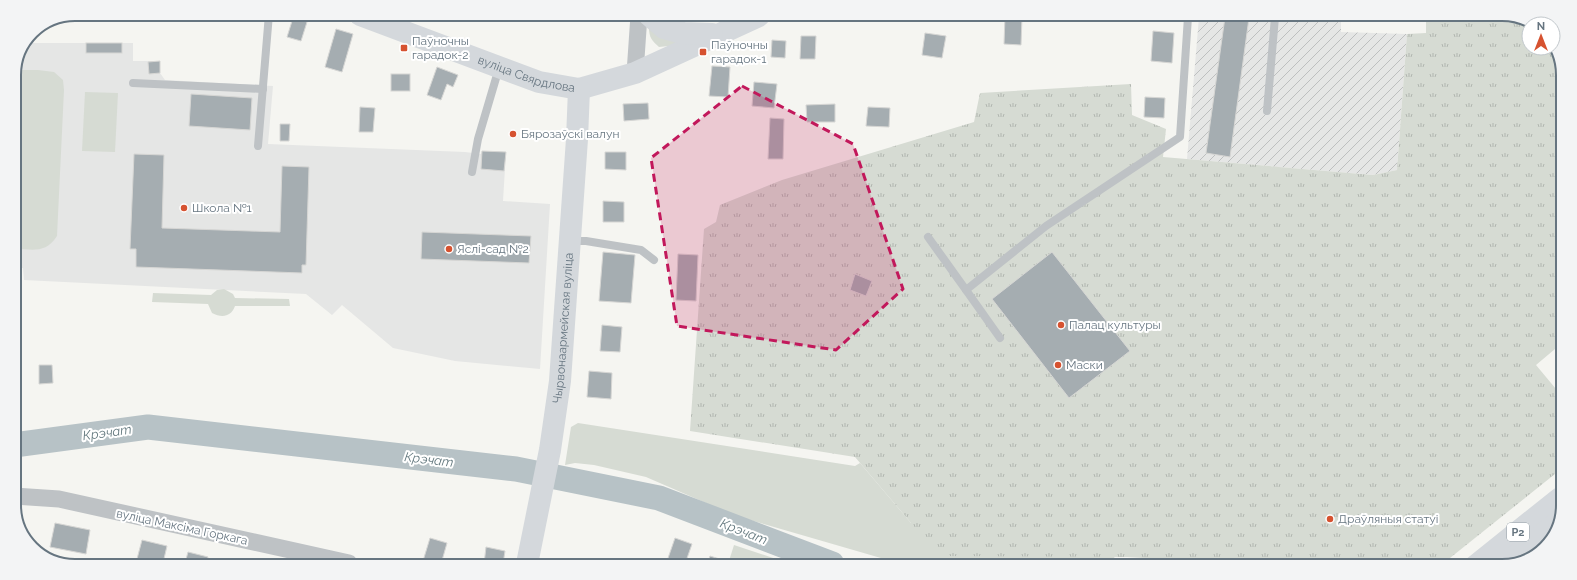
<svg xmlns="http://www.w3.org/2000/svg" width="1577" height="580" font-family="Raleway,sans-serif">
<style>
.built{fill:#e5e6e5}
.industrial{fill:url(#industrial-furrows)}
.grass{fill:#d6dbd3}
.park{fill:url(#park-tufts)}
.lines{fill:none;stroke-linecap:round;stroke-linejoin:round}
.river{stroke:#b7c2c6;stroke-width:25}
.building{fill:#a5adb1;stroke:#d6d6d4}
.lane{stroke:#bec2c5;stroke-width:8}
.street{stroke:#bec2c5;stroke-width:17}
.secondary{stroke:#d4d8dc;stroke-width:22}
.primary{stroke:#d4d8dc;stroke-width:22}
.marked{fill:#c2185b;fill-opacity:0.2;stroke:#c2185b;stroke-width:3;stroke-dasharray:8 5;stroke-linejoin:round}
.poi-dot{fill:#d65230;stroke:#fff;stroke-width:1.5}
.labels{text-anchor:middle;stroke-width:4;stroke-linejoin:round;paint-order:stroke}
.shield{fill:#fff;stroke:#949ea6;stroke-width:1}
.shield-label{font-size:11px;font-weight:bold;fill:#667580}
.poi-label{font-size:12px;fill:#667580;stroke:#fff;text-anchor:start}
.street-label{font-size:12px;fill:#667580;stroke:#fff}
.water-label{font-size:13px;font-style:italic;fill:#62777d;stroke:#fff}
.rim{fill:none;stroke:#667580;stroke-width:2}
</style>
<defs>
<pattern id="industrial-furrows" width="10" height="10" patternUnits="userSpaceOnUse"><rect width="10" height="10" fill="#e5e6e5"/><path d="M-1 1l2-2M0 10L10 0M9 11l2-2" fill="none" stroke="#bdbfbf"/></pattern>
<pattern id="park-tufts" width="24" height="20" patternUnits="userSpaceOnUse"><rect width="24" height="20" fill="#d6dbd3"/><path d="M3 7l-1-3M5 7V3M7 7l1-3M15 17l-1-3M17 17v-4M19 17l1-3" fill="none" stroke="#b1b6b0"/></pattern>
</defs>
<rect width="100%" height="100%" fill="#f5f5f1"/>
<!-- built -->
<path class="built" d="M27,43H133V61H160V73L165,80L273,86L268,144L465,152L481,154L482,151L506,152L503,201L550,204L540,369L455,361L393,348L342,305L332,315L306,294L24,280L23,268L14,269V71Z"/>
<!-- industrial -->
<path class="industrial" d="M1199,17H1341V32L1407,34L1397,170L1373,175L1187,159Z"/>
<!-- grass -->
<g class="grass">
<path d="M649,28L673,39L678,45L659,47C652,41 649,37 649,28Z"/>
<path d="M15,70H38L54,72L63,80L64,90L57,236C45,254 34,249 14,249V71Z"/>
<path d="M85,92L118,93L115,152L82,151Z"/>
<path d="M224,289L233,294L235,298L289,299L290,306H235C231,317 222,318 212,313L208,304L152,302L153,293L211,295L217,290Z"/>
<path d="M578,423L855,466L860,463L911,523L1107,529L1116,564L905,565L736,516L646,477L594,465L575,463L565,465L571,427Z"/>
<path d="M734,545L791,564H728Z"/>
</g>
<!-- park -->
<path class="park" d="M1426,17H1522L1531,24H1529V48H1553V44L1563,71L1561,344L1536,365L1561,395L1560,470L1440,566L1192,565L1178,560L1127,557L939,556L855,457L690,431L704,229L716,222L720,205L782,180L974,122L980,93L1131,84L1132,115L1166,129L1163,157L1373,175L1397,170L1407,34L1426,33Z"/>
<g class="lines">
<!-- river -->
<path class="river" d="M14,445L148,427L516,469L659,498L832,564"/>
</g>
<!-- building -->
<g class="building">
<path d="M1005,16L1022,17L1021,45L1004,44Z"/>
<path d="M1225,17L1249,18L1230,157L1206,153Z"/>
<path d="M293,18L307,22L301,41L287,37Z"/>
<path d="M336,29L353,34L342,72L325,67Z"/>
<path d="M1153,31L1174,33L1172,63L1151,61Z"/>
<path d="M925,33L946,36L942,58L922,55Z"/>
<path d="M801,36H816L815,59H800Z"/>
<path d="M772,40L786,41L785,58L771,57Z"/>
<rect x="86" y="43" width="36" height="10"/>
<path d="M160,61V73L149,74L148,62Z"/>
<path d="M712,66L730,67L728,97L709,96Z"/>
<path d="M437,67L458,75L453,87L447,84L441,100L427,95Z"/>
<rect x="391" y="74" width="19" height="17"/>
<path d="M754,82L777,84L774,108L752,106Z"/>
<path d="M191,94L252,98L250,130L189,126Z"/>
<path d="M1145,97L1165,98L1164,118L1144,117Z"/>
<path d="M648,103L649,119L624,121L623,104Z"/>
<path d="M835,104V122H807L806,105Z"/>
<path d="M360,107L375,108L373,132H359Z"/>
<path d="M868,107L890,108L889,127L866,126Z"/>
<path d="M770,118L784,119L783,159H768Z"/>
<path d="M280,124H290L289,141H280Z"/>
<path d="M482,151L506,152L504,171L481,169Z"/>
<path d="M605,152H626V170L605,169Z"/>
<path d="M134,154L164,155L162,228L280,232L282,166L309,167L306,265H302V273L136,267V249H130Z"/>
<path d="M603,201L624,202V222H603Z"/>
<path d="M422,232L531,236L529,263L421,259Z"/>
<path d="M603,252L635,255L631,303L599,301Z"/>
<path d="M1052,252L1130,351L1069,398L992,299Z"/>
<path d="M678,254L698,255L696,301L676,300Z"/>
<path d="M855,274L872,281L866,296L850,290Z"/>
<path d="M602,325L622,327L620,352L600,351Z"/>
<rect x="14" y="351" width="2" height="20"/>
<path d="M39,365H52L53,383L39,384Z"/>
<path d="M589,371L612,373L611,399L587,397Z"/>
<path d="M55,523L90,530L86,554L50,547Z"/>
<path d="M430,538L447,543L441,564H430L423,561Z"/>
<path d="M675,538L692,544L685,564H666Z"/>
<path d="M142,540L167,546L163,563H155L137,559Z"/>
<path d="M486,547L505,551L503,564H484Z"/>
<path d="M188,552L208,557L207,563H185Z"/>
<path d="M710,556L726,561L724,564H707Z"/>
</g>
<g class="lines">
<!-- lane -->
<g class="lane">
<path d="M133,83L263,89"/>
<path d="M1267,111L1275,17"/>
<path d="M258,146L269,14"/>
<path d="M472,172L478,139L499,68"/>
<path d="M928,237L966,290"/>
<path d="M571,241H586L641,250L654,260"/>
<path d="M1000,338L966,290L1046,226L1180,137L1188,17"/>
</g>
<!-- street -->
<g class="street">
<path d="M635,73L639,15"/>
<path d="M14,496L59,499L349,563"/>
</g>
<!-- secondary -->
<g class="secondary">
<path id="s1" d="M360,15L539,82L579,89L635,73L759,16"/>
<path d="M649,15L664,28L683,33L712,34"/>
<path id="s2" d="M527,564L550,450L560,381L577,139L579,89"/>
</g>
<!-- primary -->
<g class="primary">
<path d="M1475,566L1560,498"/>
<path d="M1503,566L1560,520"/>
</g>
</g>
<!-- marked area -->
<path class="marked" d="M742,86L853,144L903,289L836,350L677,326L651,158Z"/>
<!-- markers -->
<g class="poi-dot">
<rect x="400" y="44" width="8" height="8" rx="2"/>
<rect x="699" y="48" width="8" height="8" rx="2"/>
<circle cx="513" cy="134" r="4"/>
<circle cx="184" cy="208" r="4"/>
<circle cx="449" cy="249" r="4"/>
<circle cx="1061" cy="325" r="4"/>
<circle cx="1058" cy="365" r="4"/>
<circle cx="1330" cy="519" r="4"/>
</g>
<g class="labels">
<!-- shield labels -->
<rect class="shield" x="1507" y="523" width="22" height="18" rx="3"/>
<g class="shield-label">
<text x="1518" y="536">Р2</text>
</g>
<!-- poi labels -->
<g class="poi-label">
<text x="412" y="45">Паўночны<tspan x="412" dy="14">гарадок-2</tspan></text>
<text x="711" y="49">Паўночны<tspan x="711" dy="14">гарадок-1</tspan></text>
<text x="521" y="138">Бярозаўскі валун</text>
<text x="192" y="212">Школа №1</text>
<text x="457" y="253">Яслі-сад №2</text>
<text x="1069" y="329">Палац культуры</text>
<text x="1066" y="369">Маски</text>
<text x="1338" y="523">Драўляныя статуі</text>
</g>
<!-- street labels -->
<g class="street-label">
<text dy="4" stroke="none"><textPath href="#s1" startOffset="177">вуліца Свярдлова</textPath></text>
<text dy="4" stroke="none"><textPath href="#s2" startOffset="239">Чырвонаармейская вуліца</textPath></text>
<text transform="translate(182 527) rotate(12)" y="4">вуліца Максіма Горкага</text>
</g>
<!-- water labels -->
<g class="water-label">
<text transform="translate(107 432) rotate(-8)" y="5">Крэчат</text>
<text transform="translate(429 459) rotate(7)" y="5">Крэчат</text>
<text transform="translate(744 531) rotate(21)" y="5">Крэчат</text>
</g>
</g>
<!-- crop -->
<path d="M0 0H1577V580H0ZM75 21H1502A54 54 0 0 1 1556 75V505A54 54 0 0 1 1502 559H75A54 54 0 0 1 21 505V75A54 54 0 0 1 75 21Z" fill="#f3f4f5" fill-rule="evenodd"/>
<path class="rim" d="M75 21H1502A54 54 0 0 1 1556 75V505A54 54 0 0 1 1502 559H75A54 54 0 0 1 21 505V75A54 54 0 0 1 75 21Z"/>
<!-- north arrow -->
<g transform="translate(1541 36)"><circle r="19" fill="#ffffff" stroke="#c2c8cc"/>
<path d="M0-3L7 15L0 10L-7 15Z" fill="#d65230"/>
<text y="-6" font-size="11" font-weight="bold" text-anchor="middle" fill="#667580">N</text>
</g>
</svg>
